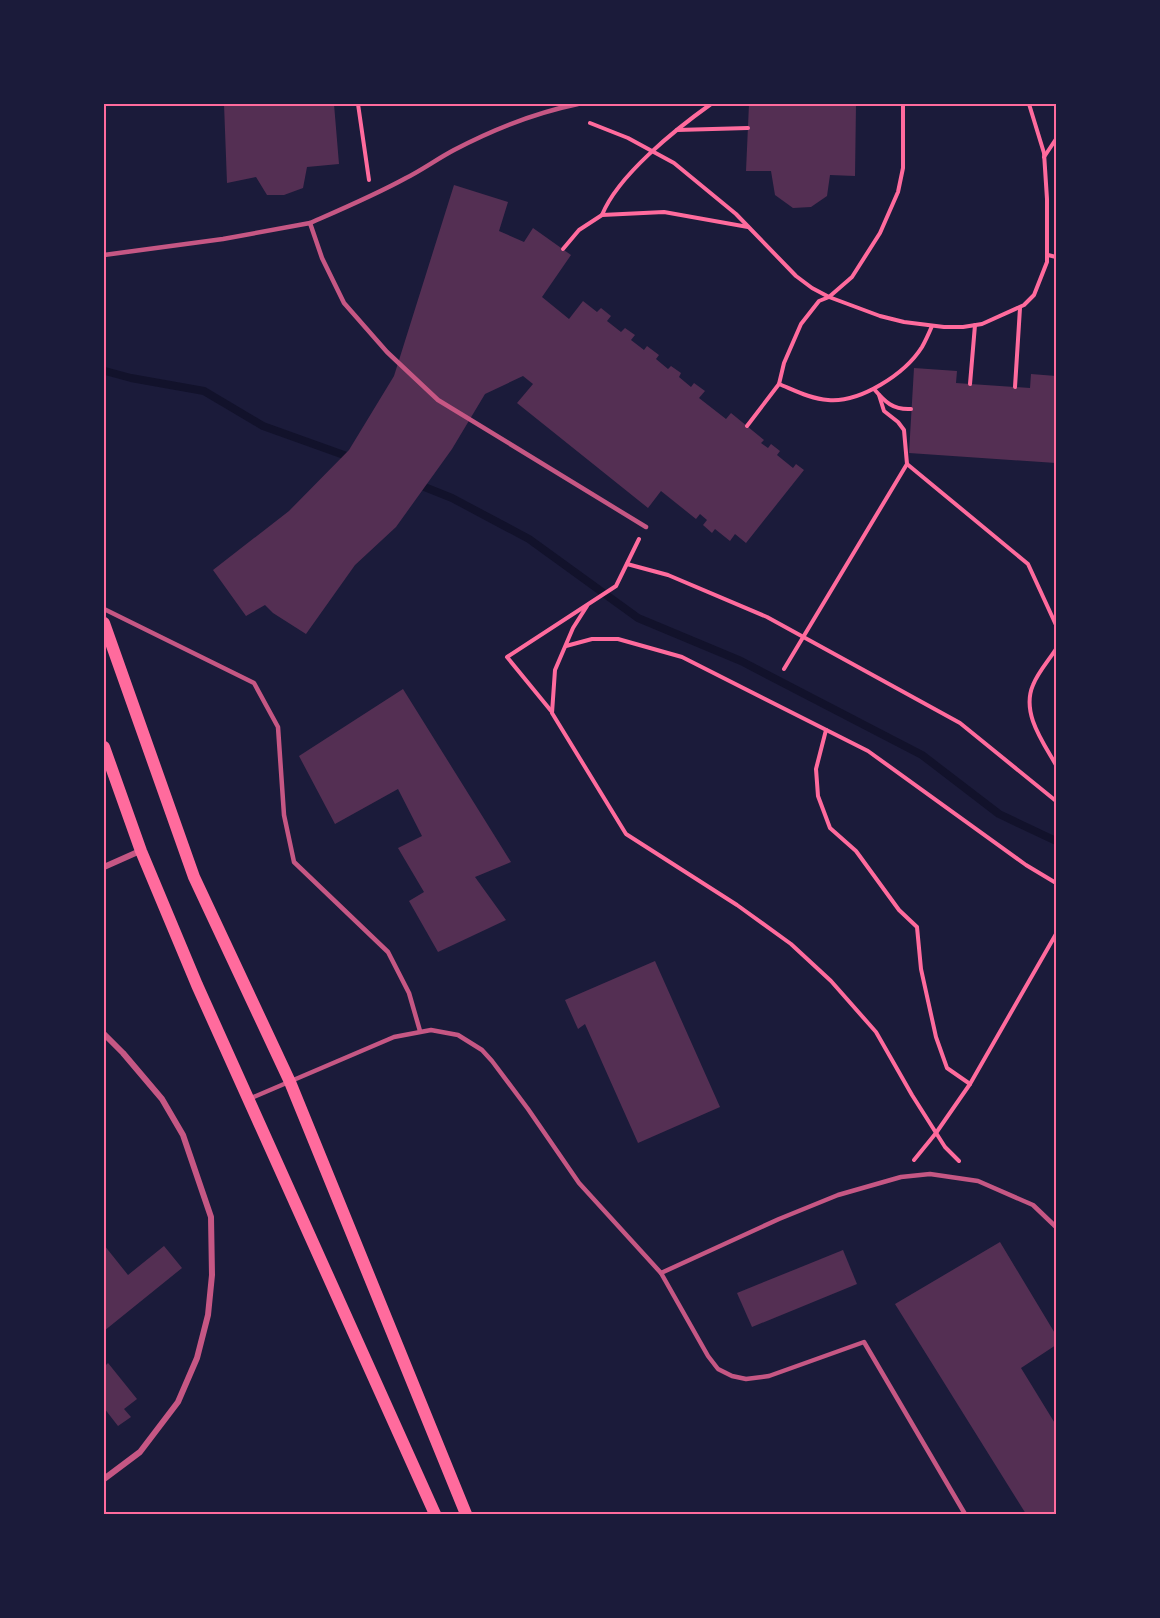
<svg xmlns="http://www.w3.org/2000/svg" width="1160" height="1618" font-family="Mulish,sans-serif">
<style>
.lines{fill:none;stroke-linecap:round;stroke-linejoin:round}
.stream{stroke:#12122b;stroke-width:8}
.building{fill:#542f53}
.path{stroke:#ff6b9d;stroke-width:4}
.service{stroke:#c65784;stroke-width:4.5}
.minor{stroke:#c65784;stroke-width:6}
.secondary{stroke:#ff6b9d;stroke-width:12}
.neatline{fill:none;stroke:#ff6b9d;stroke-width:2}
</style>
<rect width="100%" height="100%" fill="#1b1b3a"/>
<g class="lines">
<!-- stream -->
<g class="stream">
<path d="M105,371L131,378L204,391L263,426L355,459"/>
<path d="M417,484L452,498L529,539L638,618L741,661L922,755L999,814L1056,841"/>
</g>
</g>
<!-- building -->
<g class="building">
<path d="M224,104H334L339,164L307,167L303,188L284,195H267L256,177L227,183Z"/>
<path d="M749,104H856L855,176L830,175L827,196L811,207L793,208L775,195L771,171H746Z"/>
<path d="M454,185L508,202L499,231L524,242L533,228L571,255L542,297L569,319L583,301L597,312L601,308L611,316L607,321L621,332L625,328L635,335L631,340L644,350L647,346L659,355L656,359L668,369L671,366L681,373L679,377L691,387L694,383L705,391L699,398L726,419L731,413L764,440L761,443L768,448L771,444L780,451L777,455L793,468L796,464L804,470L746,543L735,534L730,541L715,529L712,533L703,525L707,520L700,514L696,519L661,491L648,508L517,403L533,384L523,376L485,394L452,449L396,527L355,565L306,634L273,613L265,605L246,616L213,570L289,511L349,450L394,376Z"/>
<path d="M914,368L957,371L956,383L1030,388L1031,374L1056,376V463L909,453Z"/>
<path d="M403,689L511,862L475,877L506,920L438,952L409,901L424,892L398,848L422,836L398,789L335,824L299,756Z"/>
<path d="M655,961L720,1107L638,1143L585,1024L578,1029L565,1000Z"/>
<path d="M1000,1242L1056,1335V1345L1021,1368L1056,1425V1514H1026L895,1304Z"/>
<path d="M104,1245L128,1275L164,1246L182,1268L104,1331Z"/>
<path d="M843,1250L857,1284L752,1327L737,1293Z"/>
<path d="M108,1363L137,1399L124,1409L131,1417L118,1426L104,1408V1367Z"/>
</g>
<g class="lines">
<!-- path -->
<g class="path">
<path d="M358,104L369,180"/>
<path d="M590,123L628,138L674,163L736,214L796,276L812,288L829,297L880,316L904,322L944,327H963L982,324L1024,305L1034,295L1047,262V199L1044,153L1029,104"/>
<path d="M677,130L748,128"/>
<path d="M1044,157L1056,139"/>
<path d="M602,215C618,175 676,129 711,104"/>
<path d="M563,249L579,230L602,215L664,212L748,227"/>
<path d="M1048,255L1056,257"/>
<path d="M779,384C794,390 811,399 828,400C860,403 905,374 922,347C926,340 929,333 932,326"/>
<path d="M970,384L975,325"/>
<path d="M1015,387L1020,308"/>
<path d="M874,389C885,402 893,410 911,409"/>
<path d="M747,426L779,384L784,363L801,324L819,301L829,297L852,277L880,233L898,192L903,168V104"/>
<path d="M907,464L1028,564L1056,625"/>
<path d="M627,564L668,575L767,617L960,723L1056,801"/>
<path d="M587,606L573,628L555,670L552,713L626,834L737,905L791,944L831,981L876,1032L912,1095L945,1147L959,1161"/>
<path d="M566,646L592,639H618L682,657L868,751L1026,865L1056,883"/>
<path d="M1056,649C1049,660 1038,672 1033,685C1021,713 1043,742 1056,765"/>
<path d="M784,669L907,464L904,430L898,422L884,411L879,395"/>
<path d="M552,712L507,657L616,586L639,539"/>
<path d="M826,730L816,769L818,796L830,828L856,851L899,910L917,927L921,969L936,1037L947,1068L970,1084"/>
<path d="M914,1160L936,1133L970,1084L1056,934"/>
</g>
<!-- service -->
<g class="service">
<path d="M310,223C342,209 375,195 406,178C422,170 437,159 454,150C494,129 534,113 578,104"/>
<path d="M104,255L223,239L310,223L322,258L344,303L387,352L438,400L646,527"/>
<path d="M104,609L254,683L278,727L284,815L294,862L388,952L409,993L420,1031"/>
<path d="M249,1099L394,1037L431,1030L458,1035L482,1050L492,1061L528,1109L579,1183L661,1273L779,1219L838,1195L901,1177L930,1174L978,1181L1033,1205L1056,1227"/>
<path d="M661,1273L708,1356L718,1369L732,1376L746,1379L769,1376L864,1342L965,1514"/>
</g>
<!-- minor -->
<g class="minor">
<path d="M104,867L140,851"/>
<path d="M104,1034L123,1053L162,1099L183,1135L211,1217L212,1275L208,1315L197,1358L178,1402L140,1452L104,1479"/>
</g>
<!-- secondary -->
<g class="secondary">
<path d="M104,623L194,877L290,1082L466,1514"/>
<path d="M104,747L141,851L197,985L435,1514"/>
</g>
</g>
<!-- border -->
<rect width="1160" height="1618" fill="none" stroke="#1b1b3a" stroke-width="210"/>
<rect x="105" y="105" width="950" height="1408" class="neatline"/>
</svg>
